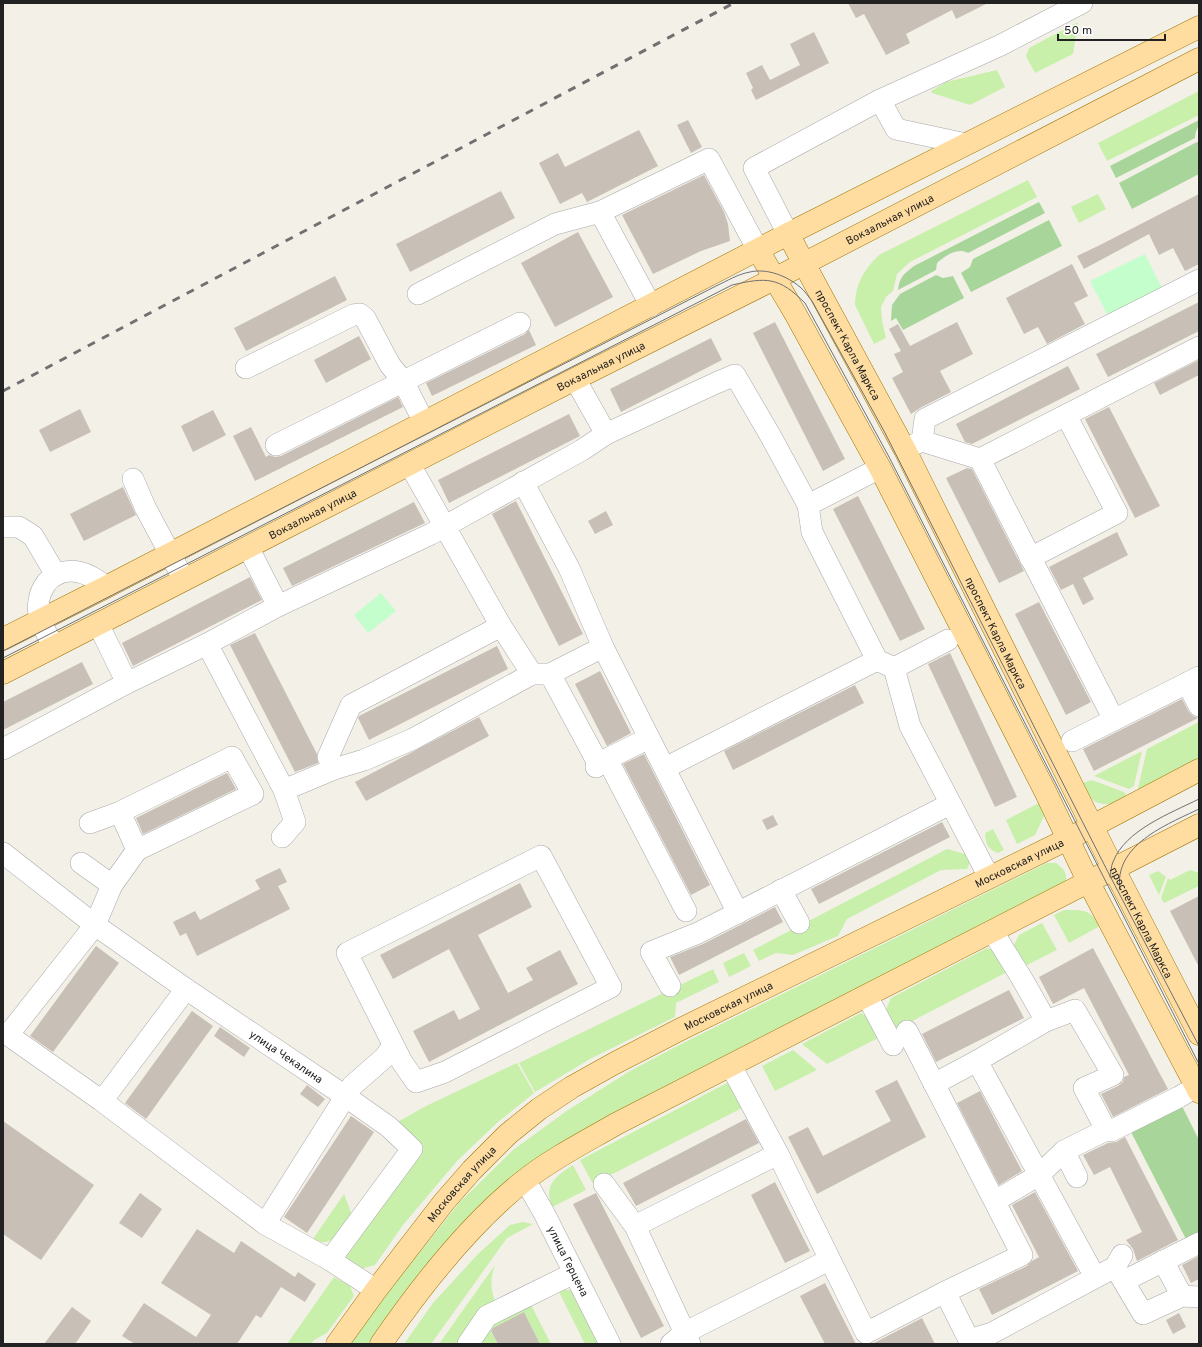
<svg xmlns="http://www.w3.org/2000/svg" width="1202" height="1347" font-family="Overpass,sans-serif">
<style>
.grass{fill:#c8f0ab}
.forest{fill:#a7d59a}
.park{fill:#c4fecd}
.building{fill:#c8c0b7}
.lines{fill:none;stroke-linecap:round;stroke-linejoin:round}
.minor-casing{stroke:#a9a9a9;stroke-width:22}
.major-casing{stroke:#a07600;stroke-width:23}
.minor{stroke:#fff;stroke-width:21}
.major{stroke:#ffdda1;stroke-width:22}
.tram{stroke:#707070;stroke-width:1}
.rail{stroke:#707070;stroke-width:3;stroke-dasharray:8 8;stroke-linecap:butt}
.labels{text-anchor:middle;stroke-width:4;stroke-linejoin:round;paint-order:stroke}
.street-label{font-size:11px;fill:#222;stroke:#fff}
</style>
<rect width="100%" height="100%" fill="#f3f0e8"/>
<!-- grass -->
<g class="grass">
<path d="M1078,22L1073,54L1035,73L1026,56L1029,48Z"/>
<path d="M997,70L1005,87L970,105L932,93L931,91L946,82Z"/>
<path d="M1199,91V115L1107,161L1098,143Z"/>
<path d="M1028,180L1037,197L910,262L897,274L893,291L886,297L881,307L882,321L886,338L874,344L855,305C855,285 864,269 879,255Z"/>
<path d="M1098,194L1106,209L1079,223L1071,207Z"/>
<path d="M1199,722V763L1141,794L1138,788L1147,749Z"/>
<path d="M1142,751L1134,786L1129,789L1094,776Z"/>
<path d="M1092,780L1124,792L1129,800C1117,803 1100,809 1090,797C1087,793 1085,787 1083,783Z"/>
<path d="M1039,803L1044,816L1035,835L1017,844L1006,820Z"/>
<path d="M993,829L1004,850L998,853C987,849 986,844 985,833Z"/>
<path d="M947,849L965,854L970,862L967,869L941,870L847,919L838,936L793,955L776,953L759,961L753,950Z"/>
<path d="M1047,863H1056C1064,869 1067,872 1066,883L609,1117L399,1300L368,1344H351L386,1295L460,1202L513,1150L568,1110L630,1071L687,1041Z"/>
<path d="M1190,870L1199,873V886L1164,903L1161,898L1168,878L1170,880Z"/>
<path d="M1158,871L1166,877L1159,895L1149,875Z"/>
<path d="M1064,910C1083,910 1090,909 1100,926L1069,943L1054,915Z"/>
<path d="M1042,923L1057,950L1021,968L1013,947L1019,935Z"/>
<path d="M987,948L993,950L1011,970L891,1032L885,1012L891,998Z"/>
<path d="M744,953L751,966L729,977L723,963Z"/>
<path d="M713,969L719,982L676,1003L675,1017L590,1059L535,1092L519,1063Z"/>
<path d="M861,1013L870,1018L882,1036L827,1064L802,1044Z"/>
<path d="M793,1050L817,1070L775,1091L762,1066Z"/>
<path d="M517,1063L534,1093L498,1122L457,1161L403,1225L375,1265L357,1270L346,1256L416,1153L394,1124L426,1106Z"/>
<path d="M727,1083L733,1084L746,1106L593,1184L580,1160Z"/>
<path d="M573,1165L586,1190L552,1207C543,1185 556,1176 573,1165Z"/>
<path d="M344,1194L352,1215C342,1229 333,1250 313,1239Z"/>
<path d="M523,1222L533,1224L507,1238L431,1344H404L433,1303L478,1254L510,1225Z"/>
<path d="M495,1265C490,1279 490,1291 497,1306L463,1344H439Z"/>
<path d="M334,1277L350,1286L354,1296L327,1333L314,1340L311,1344H287Z"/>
<path d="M562,1289L576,1291L602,1344H585L558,1290Z"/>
<path d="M529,1301L551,1344H540L524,1312L490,1330L498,1344H482L481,1341L484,1328Z"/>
</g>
<!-- forest -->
<g class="forest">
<path d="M1199,120C1199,127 1195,131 1195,138L1116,178L1110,166Z"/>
<path d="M1197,142L1199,143V174L1132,209L1119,183Z"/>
<path d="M1039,202L1045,213L968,253C957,247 945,256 937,263L936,270L898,290C900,276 904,274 914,266Z"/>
<path d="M1049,220L1062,246L971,292L961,273L970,267L973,259Z"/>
<path d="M936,275L943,278L953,276L964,298L903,330L896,318L891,321L892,305L900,294Z"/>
<path d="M1180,1102L1199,1140V1237L1188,1243L1129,1128Z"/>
</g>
<!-- park -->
<g class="park">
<path d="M1145,254L1162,288L1108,316L1090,281Z"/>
<path d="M381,593L396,611L368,633L354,615Z"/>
</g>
<!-- building -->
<g class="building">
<path d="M848,3H988L956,19L952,10L906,34L910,43L886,55L864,14L856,18Z"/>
<path d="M814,32L829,63L756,100L751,90L753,88L746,73L762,65L770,80L800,65L790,44Z"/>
<path d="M688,120L702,147L691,153L677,125Z"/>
<path d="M639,130L658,166L587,202L582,193L560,204L539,163L558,153L565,167Z"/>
<path d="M704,175L724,212L728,224L730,241L701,251L653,274L622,215Z"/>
<path d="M501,191L515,218L410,272L396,244Z"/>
<path d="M1199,194V264L1185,271L1173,248L1159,255L1149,234L1084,269L1077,256L1100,245Z"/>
<path d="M578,232L613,297L555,327L521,263Z"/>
<path d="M1072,264L1088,296L1074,303L1085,324L1047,344L1038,327L1024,334L1006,298Z"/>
<path d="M335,276L347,300L246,351L234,328Z"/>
<path d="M1199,302V331L1108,377L1096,354Z"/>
<path d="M775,322L845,459L823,471L753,333Z"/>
<path d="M957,322L973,354L940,371L951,392L920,408L911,414L892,378L903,372L894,354L901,351L889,329L898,324L910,346Z"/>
<path d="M529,330L536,345L432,396L426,383L525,334Z"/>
<path d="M359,336L371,359L326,383L314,360Z"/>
<path d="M711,338L722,360L621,412L610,389Z"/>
<path d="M1199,360V375L1160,395L1154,383Z"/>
<path d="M1068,366L1080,389L972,444L965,442L956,424Z"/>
<path d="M398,397L403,407L255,481L233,436L251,427L266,457L269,455L275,457L281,456Z"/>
<path d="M1109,407L1160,506L1135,518L1085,419Z"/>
<path d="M80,409L91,432L50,452L39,430Z"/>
<path d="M213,410L226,435L193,452L181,426Z"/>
<path d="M569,414L580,436L449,503L438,480Z"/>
<path d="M967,468L972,469L1024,571L999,583L946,478Z"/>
<path d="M123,487L136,515L84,541L70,514Z"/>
<path d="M858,496L925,629L900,641L833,509Z"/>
<path d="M516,501L583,634L559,646L492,514Z"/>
<path d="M414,502L425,523L292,586L283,568Z"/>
<path d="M606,511L613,525L595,534L588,521Z"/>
<path d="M1117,532L1128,555L1083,578L1094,599L1083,605L1073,584L1061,590L1049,567Z"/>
<path d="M250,577L262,600L133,666L122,643Z"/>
<path d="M1039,602L1091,702L1066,715L1015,614Z"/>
<path d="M255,633L317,754L318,763L295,772L230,645Z"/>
<path d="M497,646L508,669L369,740L358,718L359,716Z"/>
<path d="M950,653L1017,797L995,807L928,664Z"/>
<path d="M82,662L93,684L3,730V702Z"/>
<path d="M600,671L631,733L607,746L575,684Z"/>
<path d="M855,685L864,703L733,770L724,751Z"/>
<path d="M1182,699L1189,712L1193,716L1198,718L1094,771L1083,749Z"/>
<path d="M479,717L489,736L366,801L355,782Z"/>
<path d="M644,754L710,885L691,895L623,764Z"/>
<path d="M227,773L236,789L143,834L136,818Z"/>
<path d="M773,815L778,825L767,830L762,820Z"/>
<path d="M942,822L950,837L819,904L811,889Z"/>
<path d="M280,868L287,882L278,886L290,909L197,956L186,933L180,936L173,922L195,911L200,920L260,889L255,880Z"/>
<path d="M520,883L532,907L478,935L508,993L533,980L526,968L560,950L578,984L429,1062L413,1031L454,1010L459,1020L480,1009L449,949L393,979L380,955Z"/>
<path d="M1199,896V967L1170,911Z"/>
<path d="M775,907L783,922L679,975L670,957L703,944Z"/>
<path d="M96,946L119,963L53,1052L30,1036Z"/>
<path d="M1093,948L1168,1089L1113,1117L1101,1094L1118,1086L1123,1082L1124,1077L1129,1075L1084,988L1053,1004L1039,977Z"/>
<path d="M1009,990L1024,1018L936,1062L922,1034Z"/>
<path d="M192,1011L213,1026L146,1119L125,1103Z"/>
<path d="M220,1027L250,1048L244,1057L214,1036Z"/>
<path d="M897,1080L926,1137L817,1194L788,1137L808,1127L823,1156L891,1121L875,1091Z"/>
<path d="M307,1085L325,1099L318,1107L300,1094Z"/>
<path d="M980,1091L1022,1171L999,1185L957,1103Z"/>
<path d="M351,1116L374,1132L307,1233L284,1217Z"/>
<path d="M746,1119L759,1143L636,1206L623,1183Z"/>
<path d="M3,1121L94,1185L41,1260L3,1234Z"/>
<path d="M1125,1137L1178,1240L1137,1261L1133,1249L1126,1240L1142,1232L1110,1167L1094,1175L1083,1155L1108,1143L1116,1142Z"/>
<path d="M775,1182L810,1251L785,1263L751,1195Z"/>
<path d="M1035,1192L1078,1271L992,1315L979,1289L1027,1266L1032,1261L1039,1257L1012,1205Z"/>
<path d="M140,1193L162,1209L142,1238L119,1223Z"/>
<path d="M596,1193L664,1326L641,1338L573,1204Z"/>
<path d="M197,1229L234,1253L241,1241L295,1277L298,1272L316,1284L305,1302L281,1287L261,1318L256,1315L237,1344H135L122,1336L144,1303L196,1337L211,1315L161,1283Z"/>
<path d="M1199,1256V1279L1191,1283L1182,1265Z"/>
<path d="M825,1283L856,1344H825L800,1296Z"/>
<path d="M72,1307L91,1321L75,1344H44Z"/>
<path d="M524,1312L540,1344H498L491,1331L493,1328Z"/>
<path d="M1179,1313L1186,1327L1173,1334L1166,1320Z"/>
<path d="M922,1318L935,1344H870H872Z"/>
</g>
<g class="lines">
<defs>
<g id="minor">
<path d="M880,100L1001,45L1082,3"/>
<path d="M600,212L651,306"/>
<path d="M788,234L754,168L880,100L896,129L966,144"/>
<path d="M418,294L555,224L600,212L709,159L758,250"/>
<path d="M246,368L353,315L360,314L365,318L390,365L403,381L424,422"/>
<path d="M575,379L606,434"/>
<path d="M922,441L980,459L1114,720"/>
<path d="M276,445L520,323"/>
<path d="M909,447L922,441L925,419L1199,280"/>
<path d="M980,459L1199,347"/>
<path d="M410,465L501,626L532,674"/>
<path d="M133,479L145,507L184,580"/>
<path d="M523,482L569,568L603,647L738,913"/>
<path d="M808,505L880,468"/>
<path d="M3,527H19L33,536L56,575"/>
<path d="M248,547L278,606"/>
<path d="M1030,558L1117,513L1066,415"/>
<path d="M98,624L127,683"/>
<path d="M207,644L284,790L295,822L282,837"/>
<path d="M54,646C49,638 43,628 40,619C33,593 50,566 79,572C88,574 99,581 106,587"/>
<path d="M894,668L948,640"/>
<path d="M550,674L599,765"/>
<path d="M1187,683L1199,706"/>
<path d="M1072,741L1199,677"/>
<path d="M3,749L127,683L207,644L278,606L431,534L582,450L606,434L716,383L735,375L770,435L808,505L812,532L877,660L894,668L910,726L989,877"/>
<path d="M607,759L686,911"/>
<path d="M596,767L607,759L649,738"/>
<path d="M665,768L877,660"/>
<path d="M334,769L328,757L351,705L501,626"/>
<path d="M284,790L334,769L364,760L413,739L532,674H550L603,647"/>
<path d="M90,823L120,812L232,757L253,794L137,850L120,812"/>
<path id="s1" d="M3,853L95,925L186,989L345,1096L389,1127L412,1149L330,1260L376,1290"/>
<path d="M541,856L611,987L445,1072L416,1082L402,1062L347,953Z"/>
<path d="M112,885L137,850"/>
<path d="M781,890L799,923"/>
<path d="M670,986L651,952L698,933L950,804"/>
<path d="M867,996L893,1045"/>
<path d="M1046,1021L1075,1010L1113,1075L1084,1088L1106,1130"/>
<path d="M3,1033L8,1035L102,1101L265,1224L330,1260"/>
<path d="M8,1035L95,925L112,885L81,863"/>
<path d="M977,1061L1095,1277"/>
<path d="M731,1066L778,1154L866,1333L945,1292L1022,1255L907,1031"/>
<path d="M934,1084L977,1061L1046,1021L1021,977L993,932"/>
<path d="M102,1101L186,989"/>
<path d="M1064,1151L1077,1177"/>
<path id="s2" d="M525,1180L544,1213L610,1344"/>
<path d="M604,1184L635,1226L690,1344"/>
<path d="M995,1201L1039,1175L1064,1151L1106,1130L1111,1131L1179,1097L1196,1087"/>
<path d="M265,1224L352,1086L385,1057L393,1045"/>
<path d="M635,1226L778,1154"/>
<path d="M1163,1261L1182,1296L1199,1297"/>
<path d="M1115,1267L1143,1314L1182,1296"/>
<path d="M1124,1281L1199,1243"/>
<path d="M945,1292L969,1340L992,1333L1115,1267L1122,1255"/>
<path d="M468,1344L487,1316L574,1273"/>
<path d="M671,1344L684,1333L829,1260"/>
</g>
<g id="major">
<path id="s3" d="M788,234L905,450L1104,850L1199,1034"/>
<path d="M758,250L796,315L880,468L1045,791L1089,883L1199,1092"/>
<path d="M3,639L106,587L788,234L1199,27"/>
<path id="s4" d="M3,673L575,379L780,276L1199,59"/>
<path id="s5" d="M337,1344L376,1290L444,1202L472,1170L508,1134L539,1109L572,1087L615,1063L681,1029L1068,839L1199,770"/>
<path d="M381,1344C421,1286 470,1223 525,1180C553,1158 585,1142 616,1124L1199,825"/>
</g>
</defs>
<!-- minor casing -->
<use href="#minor" class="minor-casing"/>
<!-- major casing -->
<use href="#major" class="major-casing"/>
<!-- minor -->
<use href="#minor" class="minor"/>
<!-- major -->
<use href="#major" class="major"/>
<!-- tram -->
<g class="tram">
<path d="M3,651L716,286C727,281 738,274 750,272C767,268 787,276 800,287C804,290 808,296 812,301L884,431L1110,876L1199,1046"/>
<path d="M3,658L732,285C767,277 779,277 805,303L888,455L1199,1064"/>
<path d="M1110,877C1111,872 1111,866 1113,862C1125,830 1171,813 1199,799"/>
<path d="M1120,890C1113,845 1166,825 1199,809"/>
</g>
<!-- rail -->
<path class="rail" d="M3,391L734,3"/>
</g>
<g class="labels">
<!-- street labels -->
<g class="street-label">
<text dy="4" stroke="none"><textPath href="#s4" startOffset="996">Вокзальная улица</textPath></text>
<text dy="4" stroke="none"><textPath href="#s3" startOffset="126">проспект Карла Маркса</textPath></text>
<text dy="4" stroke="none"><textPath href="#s4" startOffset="672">Вокзальная улица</textPath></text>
<text dy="4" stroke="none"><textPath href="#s4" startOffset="348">Вокзальная улица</textPath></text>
<text dy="4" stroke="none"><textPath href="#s3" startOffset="450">проспект Карла Маркса</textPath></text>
<text dy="4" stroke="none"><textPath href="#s5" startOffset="851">Московская улица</textPath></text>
<text dy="4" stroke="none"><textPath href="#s3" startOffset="774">проспект Карла Маркса</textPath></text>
<text dy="4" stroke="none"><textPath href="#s5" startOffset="527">Московская улица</textPath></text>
<text dy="4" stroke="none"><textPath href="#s1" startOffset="349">улица Чекалина</textPath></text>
<text dy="4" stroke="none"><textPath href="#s5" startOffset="203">Московская улица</textPath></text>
<text dy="4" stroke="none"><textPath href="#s2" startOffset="92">улица Герцена</textPath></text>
</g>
</g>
<!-- border -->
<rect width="1202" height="1347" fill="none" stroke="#222222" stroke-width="8"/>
<!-- scale -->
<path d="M1058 34v6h107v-6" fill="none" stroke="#222222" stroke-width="2"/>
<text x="1064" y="34" font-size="12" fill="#222222" stroke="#ffffff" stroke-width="3" paint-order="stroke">50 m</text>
</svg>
